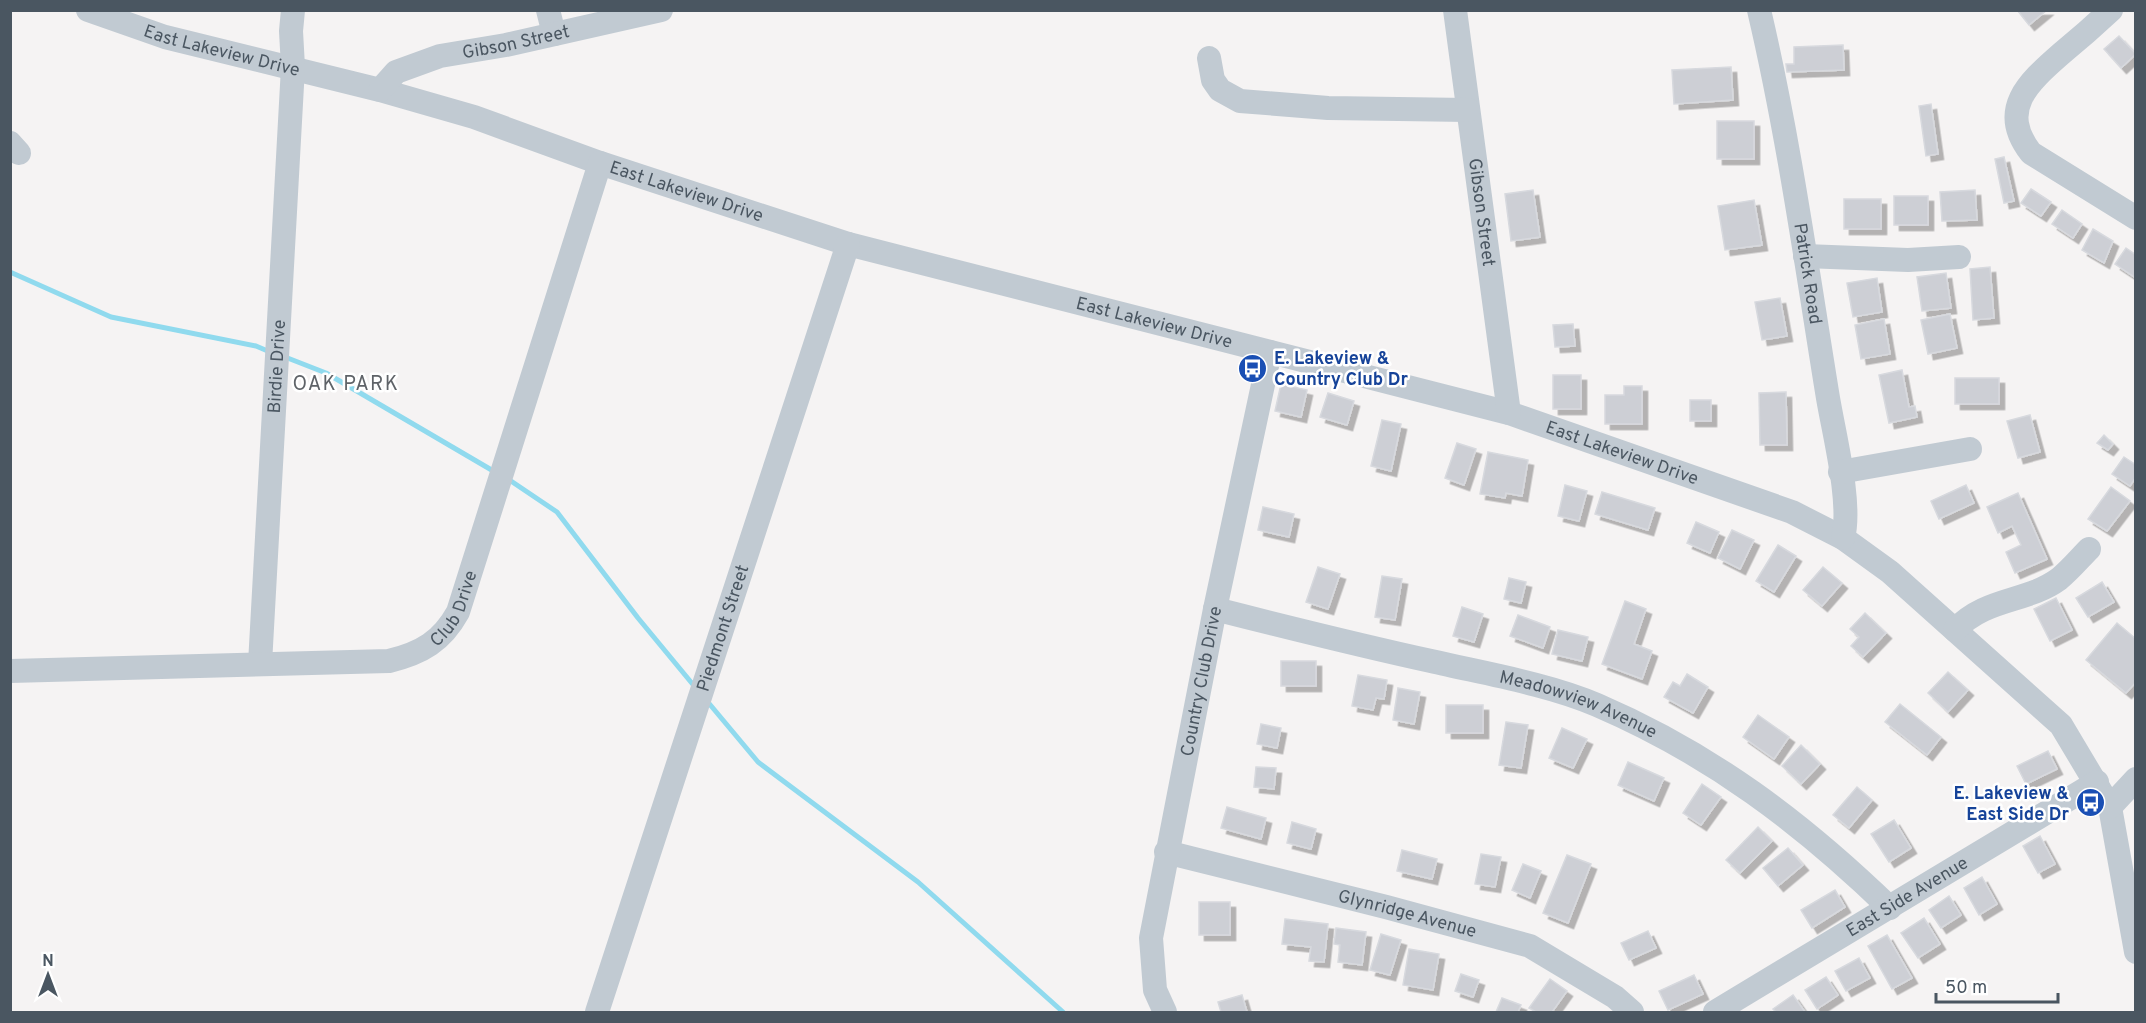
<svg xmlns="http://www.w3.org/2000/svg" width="2146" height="1023" font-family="Overpass,sans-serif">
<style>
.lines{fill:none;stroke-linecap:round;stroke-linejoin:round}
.stream{stroke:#90daee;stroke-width:5}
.building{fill:#cdcfd5;stroke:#d7d9de;stroke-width:1.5;filter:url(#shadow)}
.minor{stroke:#c1cad2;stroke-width:24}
.labels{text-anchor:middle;stroke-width:5;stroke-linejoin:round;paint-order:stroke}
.street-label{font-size:18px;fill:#4a5661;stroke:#fff}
.transit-label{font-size:18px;font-weight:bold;fill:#164399;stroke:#fff;text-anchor:start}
.neighbourhood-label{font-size:20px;letter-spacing:1.5px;fill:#5f6368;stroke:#fff}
</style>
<defs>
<filter id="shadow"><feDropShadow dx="5.5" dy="5.5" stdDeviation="0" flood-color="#0004"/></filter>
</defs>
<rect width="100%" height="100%" fill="#f5f3f3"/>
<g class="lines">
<!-- stream -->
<g class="stream">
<path d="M10,272L111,317L256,346L270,352"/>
<path d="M285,357L326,373L495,472"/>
<path d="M508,479L557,512L638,618L695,687"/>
<path d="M707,701L758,762L918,882L1063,1012"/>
</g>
</g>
<!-- building -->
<g class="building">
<path d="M2017,10H2047L2029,25Z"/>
<path d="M2119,36L2136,54L2121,68L2104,49Z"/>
<path d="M1843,45L1844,70L1787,72L1786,64H1794V47Z"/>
<path d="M1731,67L1733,100L1674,104L1672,70Z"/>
<path d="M1931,104L1938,154L1926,156L1919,106Z"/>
<rect x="1717" y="121" width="37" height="38"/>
<path d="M2004,157L2014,201L2004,203L1995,159Z"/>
<path d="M2031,189L2051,202L2041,216L2021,203Z"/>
<path d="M1533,190L1540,237L1511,241L1505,194Z"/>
<path d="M1975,190L1977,220L1942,221L1940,192Z"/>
<rect x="1894" y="196" width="34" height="29"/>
<rect x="1844" y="199" width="37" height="30"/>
<path d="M1754,200L1762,245L1725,250L1718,206Z"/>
<path d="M2062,210L2082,224L2073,238L2052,224Z"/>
<path d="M2093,229L2113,241L2104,263L2082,250Z"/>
<path d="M2126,248L2136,255V278L2115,264Z"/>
<path d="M1990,267L1994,318L1973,320L1970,269Z"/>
<path d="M1946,273L1951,308L1922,311L1917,277Z"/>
<path d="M1877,278L1882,312L1853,317L1847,283Z"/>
<path d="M1780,298L1787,336L1762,340L1755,302Z"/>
<path d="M1950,314L1957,348L1928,354L1921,320Z"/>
<path d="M1884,319L1890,354L1861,359L1855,325Z"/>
<path d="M1573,324L1575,346L1555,347L1553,325Z"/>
<path d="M1902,370L1909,407L1915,406L1917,417L1889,423L1879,375Z"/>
<rect x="1553" y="375" width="28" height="34"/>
<rect x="1955" y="378" width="44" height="26"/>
<path d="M1281,384L1307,390L1301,417L1275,411Z"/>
<path d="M1624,386H1642V424H1605V395H1624Z"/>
<path d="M1786,392L1787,445H1760L1759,393Z"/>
<path d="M1328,393L1354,401L1347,425L1320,417Z"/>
<rect x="1690" y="400" width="21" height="21"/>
<path d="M2030,415L2040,452L2018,458L2007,421Z"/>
<path d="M1382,420L1401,424L1391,471L1371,466Z"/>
<path d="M2104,435L2113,444L2108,450L2097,443Z"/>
<path d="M1457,443L1476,449L1464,485L1445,478Z"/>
<path d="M1488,452L1528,460L1522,496L1506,493L1505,498L1480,494Z"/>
<path d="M2124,457L2136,465V477L2130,486L2112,474Z"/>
<path d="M1565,485L1587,491L1579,521L1558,516Z"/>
<path d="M1966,485L1974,503L1939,519L1931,501Z"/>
<path d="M2111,487L2130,501L2107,531L2088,519Z"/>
<path d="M1602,492L1655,508L1648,530L1595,514Z"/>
<path d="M2018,493L2047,559L2015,573L2006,552L2021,545L2012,526L1998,533L1987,507Z"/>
<path d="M1263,507L1294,514L1289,537L1258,530Z"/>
<path d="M1696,522L1719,532L1710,553L1687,543Z"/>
<path d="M1732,530L1754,540L1740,569L1718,558Z"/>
<path d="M1778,545L1796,556L1774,592L1756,581Z"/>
<path d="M1318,567L1340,574L1328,609L1306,602Z"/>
<path d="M1823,567L1842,583L1822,606L1803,590Z"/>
<path d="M1382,576L1402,579L1395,620L1375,617Z"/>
<path d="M1509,578L1526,582L1521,603L1504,599Z"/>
<path d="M2102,582L2114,602L2088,617L2076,598Z"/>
<path d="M2056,598L2072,630L2050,641L2034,609Z"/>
<path d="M1625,601L1646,609L1634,644L1652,651L1642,679L1602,664Z"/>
<path d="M1462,607L1483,614L1474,642L1453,636Z"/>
<path d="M1865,613L1886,633L1863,657L1851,646L1859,637L1850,629Z"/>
<path d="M1518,615L1550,627L1543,648L1510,636Z"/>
<path d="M2117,623L2136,639V682L2126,693L2086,660Z"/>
<path d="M1558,630L1588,637L1582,661L1552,654Z"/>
<rect x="1281" y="661" width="35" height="25"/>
<path d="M1948,672L1968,690L1948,712L1928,693Z"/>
<path d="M1687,674L1708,687L1693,713L1664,697L1673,682L1680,686Z"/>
<path d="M1358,675L1387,680L1384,699L1376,698L1373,710L1352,706Z"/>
<path d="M1398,688L1420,692L1414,724L1393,720Z"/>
<path d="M1900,704L1941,737L1927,755L1885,722Z"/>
<rect x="1446" y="705" width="37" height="28"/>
<path d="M1758,715L1789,737L1774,759L1743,737Z"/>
<path d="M1506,722L1528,725L1521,768L1499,765Z"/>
<path d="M1261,724L1281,728L1277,748L1257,744Z"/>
<path d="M1562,728L1587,739L1573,768L1549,758Z"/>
<path d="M1801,745L1820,764L1801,784L1782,766Z"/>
<path d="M2048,751L2057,769L2026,784L2017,766Z"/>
<path d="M1628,762L1664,778L1654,801L1618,785Z"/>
<path d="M1256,767L1276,768L1274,789L1254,787Z"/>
<path d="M1702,784L1721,797L1701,825L1683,813Z"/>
<path d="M1857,787L1872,800L1849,828L1833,815Z"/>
<path d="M1227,807L1266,818L1261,839L1221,828Z"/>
<path d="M1894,820L1911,848L1889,862L1871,834Z"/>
<path d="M1292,822L1316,829L1311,849L1287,843Z"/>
<path d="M1758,827L1772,841L1740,873L1726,860Z"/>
<path d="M2040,836L2055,864L2038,873L2023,846Z"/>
<path d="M1788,848L1803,865L1778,886L1763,868Z"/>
<path d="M1402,850L1437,859L1432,879L1397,871Z"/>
<path d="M1481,854L1501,857L1495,887L1475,884Z"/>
<path d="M1567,855L1591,864L1568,923L1543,913Z"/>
<path d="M1523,864L1541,871L1530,898L1512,890Z"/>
<path d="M1982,877L1997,904L1979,915L1964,888Z"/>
<path d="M1835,890L1845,907L1812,928L1801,910Z"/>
<path d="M1949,896L1961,915L1941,928L1929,910Z"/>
<rect x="1199" y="902" width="31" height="33"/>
<path d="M1924,918L1940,944L1918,958L1901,933Z"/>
<path d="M1285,919L1328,924L1324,962L1309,961L1311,947L1282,944Z"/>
<path d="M1336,928L1366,932L1362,965L1338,962L1340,945L1334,944Z"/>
<path d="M1648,931L1656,948L1629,960L1621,943Z"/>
<path d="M1381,934L1401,940L1390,975L1370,970Z"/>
<path d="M1887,935L1912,978L1892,989L1868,946Z"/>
<path d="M1409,949L1439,954L1433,990L1403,985Z"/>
<path d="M1859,958L1870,978L1846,991L1835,971Z"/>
<path d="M1461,974L1479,980L1473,997L1455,991Z"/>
<path d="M1694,975L1703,994L1668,1010L1659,991Z"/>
<path d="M1826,977L1838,995L1817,1009L1805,990Z"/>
<path d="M1550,979L1567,991L1552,1012H1536L1529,1008Z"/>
<path d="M1242,995L1247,1012H1221L1218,1002Z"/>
<path d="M1793,995L1805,1012H1776L1773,1009Z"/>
<path d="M1502,998L1521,1005L1518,1012H1496Z"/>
</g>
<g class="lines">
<!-- minor -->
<g class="minor">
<path id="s1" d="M88,10L165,37L380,90L474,117L600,163L848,244L1509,413L1792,512L1843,538L1890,572L2061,725L2110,807L2136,952"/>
<path d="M548,10L554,34"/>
<path id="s2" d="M1455,10L1509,413"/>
<path id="s3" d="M1759,10C1789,138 1807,269 1828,398C1834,434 1852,504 1843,538"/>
<path d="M2111,10C2095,25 2079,39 2062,53C2029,82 1997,109 2031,153L2136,218"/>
<path d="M1209,58L1213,80L1220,90L1240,101L1328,108L1468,110"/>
<path id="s4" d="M380,90L396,72L440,56L506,45L661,10"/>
<path d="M10,143L19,153"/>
<path d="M1805,256L1908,260L1959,257"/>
<path d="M1840,472L1970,449"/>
<path id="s5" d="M1215,609C1286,627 1358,645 1431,661C1482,673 1549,684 1597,705C1711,754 1801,822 1890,908"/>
<path d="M1955,630C1986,597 2026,603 2059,579C2070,570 2080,558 2089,549"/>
<path id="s6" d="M260,664L293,67L291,31L293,10"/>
<path id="s7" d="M10,671L389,661C422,653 442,641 458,612L600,163"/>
<path d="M2110,807L2136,779"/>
<path id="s8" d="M1166,852L1386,907L1530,946L1615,997L1632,1012"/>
<path id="s9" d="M597,1012L848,244"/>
<path id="s10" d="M1165,1012L1155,990L1151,938L1215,609L1270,352"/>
<path id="s11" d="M1715,1012L2097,782"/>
</g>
</g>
<!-- icons -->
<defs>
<symbol id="bus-disc" viewBox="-11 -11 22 22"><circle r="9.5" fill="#1a4fb4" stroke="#fff"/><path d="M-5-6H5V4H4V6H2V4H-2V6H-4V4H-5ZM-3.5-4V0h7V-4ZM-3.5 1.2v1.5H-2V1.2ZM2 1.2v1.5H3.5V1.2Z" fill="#fff"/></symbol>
</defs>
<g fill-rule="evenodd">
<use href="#bus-disc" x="1236" y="352" width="33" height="33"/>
<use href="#bus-disc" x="2074" y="786" width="33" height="33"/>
</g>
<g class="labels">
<!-- street labels -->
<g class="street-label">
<text dy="6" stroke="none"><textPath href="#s4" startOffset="148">Gibson Street</textPath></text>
<text dy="6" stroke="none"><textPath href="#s1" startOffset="140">East Lakeview Drive</textPath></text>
<text dy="6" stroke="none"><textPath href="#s1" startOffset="626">East Lakeview Drive</textPath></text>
<text dy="6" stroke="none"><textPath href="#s2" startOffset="204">Gibson Street</textPath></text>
<text dy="6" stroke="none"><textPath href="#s3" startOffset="268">Patrick Road</textPath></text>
<text dy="6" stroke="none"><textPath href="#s1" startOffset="1112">East Lakeview Drive</textPath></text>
<text dy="6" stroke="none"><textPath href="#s6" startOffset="298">Birdie Drive</textPath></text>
<text dy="6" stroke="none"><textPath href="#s1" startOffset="1598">East Lakeview Drive</textPath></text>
<text dy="6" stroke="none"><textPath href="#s7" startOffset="468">Club Drive</textPath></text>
<text dy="6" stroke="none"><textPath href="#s9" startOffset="404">Piedmont Street</textPath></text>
<text dy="6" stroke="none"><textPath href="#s10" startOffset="338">Country Club Drive</textPath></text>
<text dy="6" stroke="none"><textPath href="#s5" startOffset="376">Meadowview Avenue</textPath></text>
<text dy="6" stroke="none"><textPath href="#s11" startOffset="224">East Side Avenue</textPath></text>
<text dy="6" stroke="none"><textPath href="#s8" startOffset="249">Glynridge Avenue</textPath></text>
</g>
<!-- transit labels -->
<g class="transit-label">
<text x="1274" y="364">E. Lakeview &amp;<tspan x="1274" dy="21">Country Club Dr</tspan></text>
<text x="2069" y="799" text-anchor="end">E. Lakeview &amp;<tspan x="2069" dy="21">East Side Dr</tspan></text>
</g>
<!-- neighbourhood labels -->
<g class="neighbourhood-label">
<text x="346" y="390">OAK PARK</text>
</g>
</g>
<!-- border -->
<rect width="2146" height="1023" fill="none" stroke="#4a5661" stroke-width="24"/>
<!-- north arrow -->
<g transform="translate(48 975)" stroke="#ffffff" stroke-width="4.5" paint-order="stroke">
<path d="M0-4.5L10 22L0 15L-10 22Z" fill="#4a5661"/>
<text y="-9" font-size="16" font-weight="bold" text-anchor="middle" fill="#4a5661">N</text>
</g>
<!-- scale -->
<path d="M1936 993v9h122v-9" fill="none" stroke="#4a5661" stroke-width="3"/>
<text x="1945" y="993" font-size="18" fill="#4a5661" stroke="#ffffff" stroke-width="4.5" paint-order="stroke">50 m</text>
</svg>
